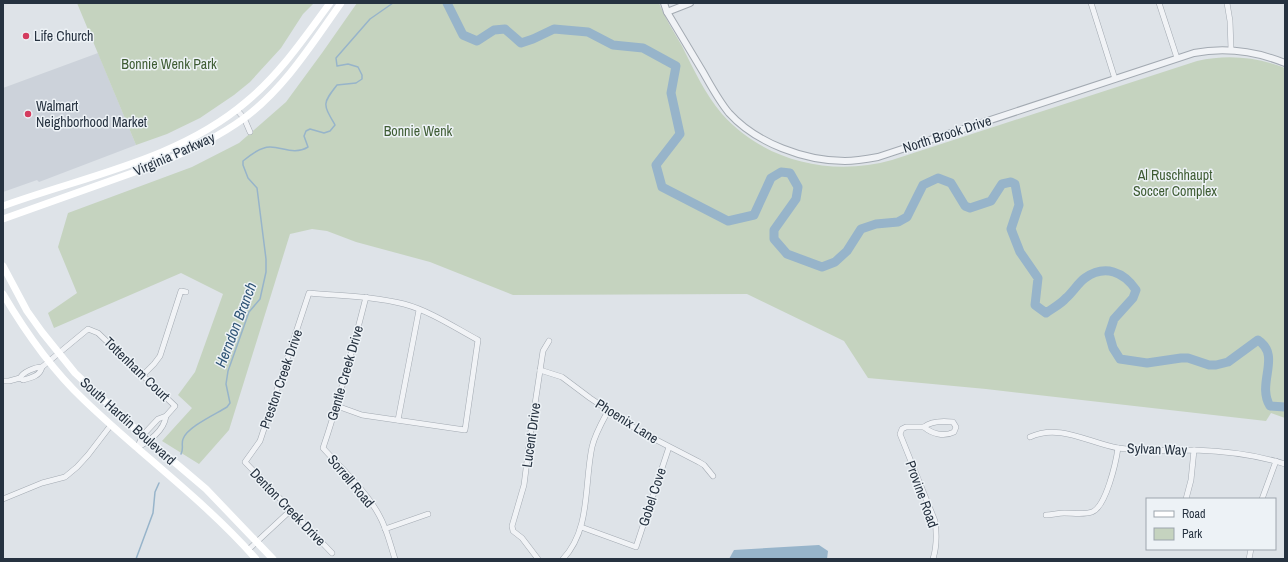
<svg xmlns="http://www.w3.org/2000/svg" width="1288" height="562" font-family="'Archivo Narrow',sans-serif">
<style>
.built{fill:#ccd2da}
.green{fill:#c5d3bf}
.water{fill:#97b4ca}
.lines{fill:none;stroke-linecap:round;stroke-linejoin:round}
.stream{stroke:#97b4ca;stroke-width:1.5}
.river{stroke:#97b4ca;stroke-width:9}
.minor-casing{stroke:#a3aab2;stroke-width:6}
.tertiary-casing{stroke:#a3aab2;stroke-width:8}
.minor{stroke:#f1f3f6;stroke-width:5}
.tertiary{stroke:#f1f3f6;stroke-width:6}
.secondary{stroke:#fff;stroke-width:7}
.poi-dot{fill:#d43c5f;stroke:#edf2f6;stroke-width:1.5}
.labels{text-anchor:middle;stroke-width:3;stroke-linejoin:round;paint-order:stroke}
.poi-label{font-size:14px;fill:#263240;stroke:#edf2f6;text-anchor:start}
.park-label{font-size:14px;fill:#3e5c33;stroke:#edf2f6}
.street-label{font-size:14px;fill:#263240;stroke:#edf2f6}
.water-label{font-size:15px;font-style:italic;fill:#2f5476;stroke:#edf2f6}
</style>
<rect width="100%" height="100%" fill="#dee3e8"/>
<!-- built -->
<path class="built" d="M98,53L136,145L39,182L37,180L3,192V88Z"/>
<!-- green -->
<g class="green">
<path d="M77,3H314L303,14L281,48L250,82L234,95L200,118L167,134L136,145Z"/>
<path d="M357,3H659C665,18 674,32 682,46C694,70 705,94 722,114C765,162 832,177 892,160L1197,61C1228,54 1256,57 1285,68V418L1271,413L1266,421L986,389L868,378L844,341L747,294L513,295L430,262L356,242L327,231L312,229L290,234L229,430L199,464L162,441L192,408L178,395L195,372L223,294L181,273L54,328L48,313L77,293L58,247L68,213L192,167L239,143L286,102L322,53Z"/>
</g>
<!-- water -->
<path class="water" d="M819,545L828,551L827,559H729L734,550Z"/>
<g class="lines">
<!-- stream -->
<g class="stream">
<path d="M181,454C184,449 181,444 183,439C187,427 216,414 227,407L230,403L226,384L228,371L249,312L260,299L266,272V259L257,188L248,178L243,165V161C249,156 256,150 264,148C277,143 292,157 308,147L304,136L306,131L310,129L324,133L330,131L335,125C323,104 322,104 337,85L356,83L362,79V75L358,67L348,64L337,66L336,58L370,19L393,3"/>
<path d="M136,559L153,513L155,492L159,483"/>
</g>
<!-- river -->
<path class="river" d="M447,3L463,35L477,41L494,30L505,29L521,43L533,39L554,29L588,32L613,45L643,48L676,66L671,93L680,134L656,165L662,187L728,221L754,215L771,178L781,172L790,173L798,187L796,199L774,230V239L787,254L822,267L835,262L847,251L861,229L876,224L898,222L907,217L923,185L938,178L951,183L965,206L970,208L991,201L1002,184L1011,182L1015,184L1019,205L1011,229L1020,252L1038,278L1035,305L1046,313C1053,308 1061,304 1066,298C1073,292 1078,283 1085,278C1105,264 1124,272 1136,290L1133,298L1114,319L1109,334L1113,348L1120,359L1147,363L1181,358H1188L1209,365H1216L1228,362L1258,340C1282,356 1256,383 1270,406L1285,407"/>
<defs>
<g id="minor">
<path d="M1091,3L1115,79"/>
<path d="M1159,3L1177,58"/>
<path d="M1227,3L1230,21L1231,49"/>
<path d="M237,110L244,118L250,132"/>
<path d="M366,297C353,348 340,398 323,448C342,469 366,491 379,515C387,529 390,544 395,559"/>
<path d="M540,370L562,377L590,398L639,431L699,462L704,465L713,476"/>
<path d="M143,375L154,364L160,356L181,291L186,292"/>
<path d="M20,378C23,372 35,367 42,367"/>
<path d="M3,381H9L20,378L23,380C31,378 40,376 42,367L88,329L98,333L175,406L166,416L158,419L143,435L137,448"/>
<path d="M398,420L419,310"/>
<path d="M953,422L956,427L954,432C944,437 932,434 924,427C931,421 944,421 953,422Z"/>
<path d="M924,427H906L902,429L900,434L935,521C937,535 937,546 933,559"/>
<path d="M1030,437C1059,423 1089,443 1118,448C1144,452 1169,450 1195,450C1225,451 1257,455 1285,464"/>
<path d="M137,448C149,441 164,431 166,416"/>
<path d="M3,499L42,483L65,477L77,467L88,455L111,425"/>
<path d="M1186,499L1191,480L1194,450"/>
<path d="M1262,499L1276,461"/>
<path d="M1046,515C1052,515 1058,513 1064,513C1073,513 1084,515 1092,512C1106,507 1116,462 1118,448"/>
<path d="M581,527L636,547L669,447"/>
<path d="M385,529L428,514"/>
<path d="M248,550L291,510"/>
<path d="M332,553L245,462L260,441L309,293C341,296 373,296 404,304C430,311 454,327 478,340L465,430L362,415L337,406"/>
<path d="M538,559L522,538L513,531L512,526L524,485L530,437L543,351L549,341"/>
<path d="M563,559C591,529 584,485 592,447C595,434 602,422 608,411"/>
<path d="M1249,559L1251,549"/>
</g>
<g id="tertiary">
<path d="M664,3L667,12C679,32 691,52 703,72C711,86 719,101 729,113C756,143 805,161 845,161C856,161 867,159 878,157L1194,53C1226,47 1255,51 1285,63"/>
<path d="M667,12L690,3"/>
</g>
</defs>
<!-- minor casing -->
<use href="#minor" class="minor-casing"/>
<!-- tertiary casing -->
<use href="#tertiary" class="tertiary-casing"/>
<!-- minor -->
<use href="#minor" class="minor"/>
<!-- tertiary -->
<use href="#tertiary" class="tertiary"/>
<!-- secondary -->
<g class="secondary">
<path d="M3,206C85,176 178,160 246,102C280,74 304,38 330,3"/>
<path d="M3,219L160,163C189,151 218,137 243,119C284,89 312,44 341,3"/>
<path d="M3,266L27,311L42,332L75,373L132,426L206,489L273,559"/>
<path d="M3,294C26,333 51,369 84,400C140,454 204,500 256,559"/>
</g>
</g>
<!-- markers -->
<g class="poi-dot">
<circle cx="26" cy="36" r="4"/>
<circle cx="28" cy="114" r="4"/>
</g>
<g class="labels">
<!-- poi labels -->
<g class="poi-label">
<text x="34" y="41">Life Church</text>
<text x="36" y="111">Walmart<tspan x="36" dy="16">Neighborhood Market</tspan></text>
</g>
<!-- park labels -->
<g class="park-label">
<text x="169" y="69">Bonnie Wenk Park</text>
<text x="418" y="136">Bonnie Wenk</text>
<text x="1175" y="180">Al Ruschhaupt<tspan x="1175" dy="16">Soccer Complex</tspan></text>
</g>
<!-- street labels -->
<g class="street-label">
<text transform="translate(947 134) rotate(-18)" y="5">North Brook Drive</text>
<text transform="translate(174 154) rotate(-24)" y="5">Virginia Parkway</text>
<text transform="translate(137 369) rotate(44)" y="5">Tottenham Court</text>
<text transform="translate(345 373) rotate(-74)" y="5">Gentle Creek Drive</text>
<text transform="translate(281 379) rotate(-71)" y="5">Preston Creek Drive</text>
<text transform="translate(128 421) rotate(42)" y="5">South Hardin Boulevard</text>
<text transform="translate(627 421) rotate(32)" y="5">Phoenix Lane</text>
<text transform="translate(531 435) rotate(-82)" y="5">Lucent Drive</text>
<text transform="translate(1157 449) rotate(2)" y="5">Sylvan Way</text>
<text transform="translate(351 481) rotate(50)" y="5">Sorrell Road</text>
<text transform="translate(922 494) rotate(70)" y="5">Provine Road</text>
<text transform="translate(652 497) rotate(-72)" y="5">Gobel Cove</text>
<text transform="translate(288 507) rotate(46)" y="5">Denton Creek Drive</text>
</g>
<!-- water labels -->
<g class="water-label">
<text transform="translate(236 325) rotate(-69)" y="5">Herndon Branch</text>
</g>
</g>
<!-- border -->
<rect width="1288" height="562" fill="none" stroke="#263240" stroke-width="8"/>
<!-- legend -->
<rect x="1146" y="498" width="130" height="52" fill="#edf2f6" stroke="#9da5ad"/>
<rect x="1154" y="511" width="20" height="6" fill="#ffffff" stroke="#9da5ad"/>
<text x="1182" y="518" font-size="12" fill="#263240">Road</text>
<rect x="1154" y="528" width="20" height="12" fill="#c5d3bf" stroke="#9da5ad"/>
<text x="1182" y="538" font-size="12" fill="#263240">Park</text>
</svg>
